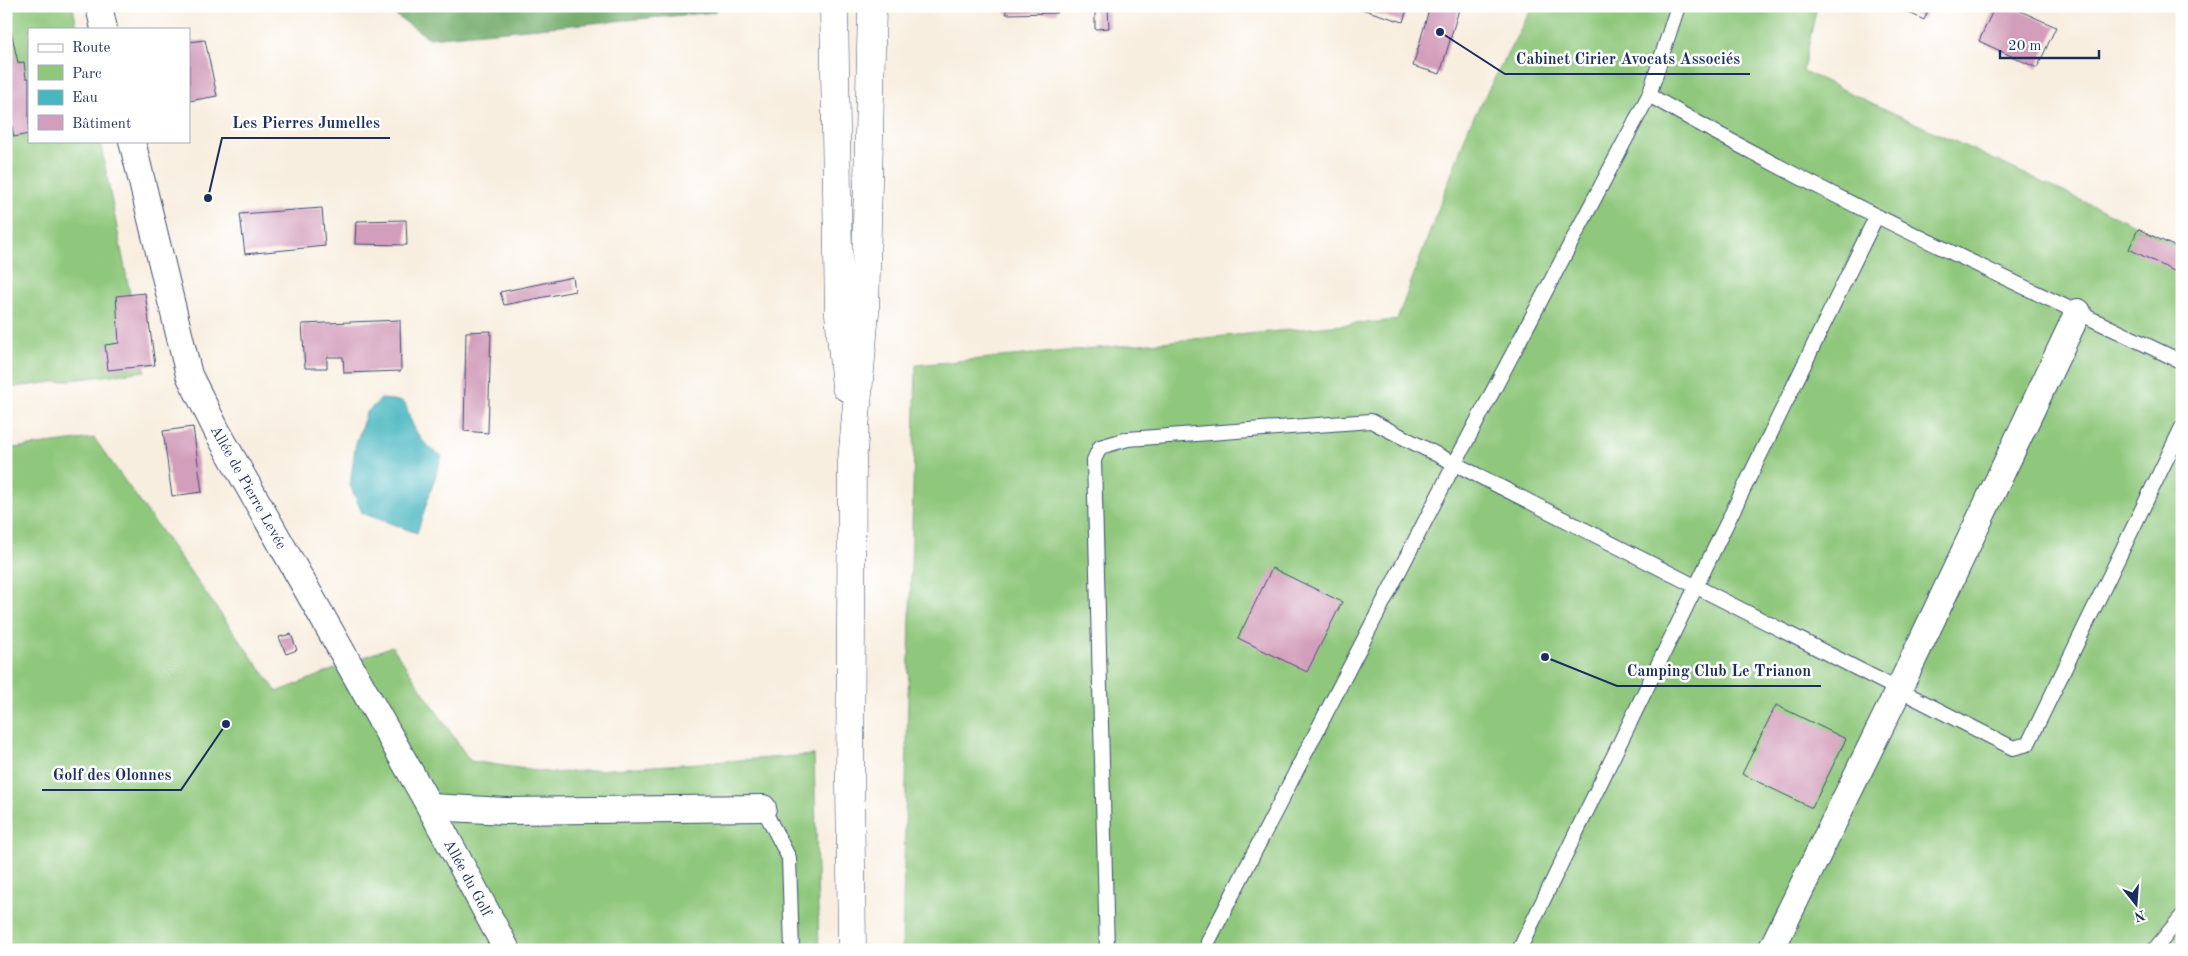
<svg xmlns="http://www.w3.org/2000/svg" width="2188" height="956" font-family="'Old Standard TT',serif">
<style>
.green{fill:#8fc77b;stroke:#557b6c}
.forest{fill:#73ac6b;stroke:#476e64}
.water{fill:#47b6bf;stroke:#31728e}
.building{fill:#d39ebb}
.lines{fill:none;stroke-linecap:round;stroke-linejoin:round}
.service-casing{stroke:#3c4c71;stroke-width:16}
.minor-casing{stroke:#3c4c71;stroke-width:28}
.primary-casing{stroke:#3c4c71;stroke-width:29}
.service{stroke:#fff;stroke-width:14}
.minor{stroke:#fff;stroke-width:26}
.primary{stroke:#fff;stroke-width:28}
.labels{text-anchor:middle;stroke-width:5;stroke-linejoin:round;paint-order:stroke}
.street-label{font-size:15px;fill:#1b2f5e;stroke:#fff}
.leader{fill:none;stroke:#1b2f5e;stroke-width:2}
.callout-dot{fill:#1b2f5e;stroke:#fff;stroke-width:2}
.callout-label{font-size:16px;text-anchor:middle;font-weight:bold;fill:#1b2f5e;stroke:#fff;stroke-width:5;stroke-linejoin:round;paint-order:stroke}
</style>
<rect width="100%" height="100%" fill="#fff"/>
<filter id="ink" filterUnits="userSpaceOnUse"><feTurbulence type="fractalNoise" baseFrequency=".02" numOctaves="2"/><feDisplacementMap in="SourceGraphic" scale="10" xChannelSelector="R" yChannelSelector="G"/><feConvolveMatrix kernelMatrix="1 2 1 2 8 2 1 2 1" color-interpolation-filters="sRGB"/></filter>
<filter id="wash" filterUnits="userSpaceOnUse"><feTurbulence type="fractalNoise" baseFrequency=".0096" numOctaves="4" result="noise"/><feDisplacementMap in="SourceGraphic" scale="20" xChannelSelector="R" yChannelSelector="G"/><feGaussianBlur stdDeviation="1.12" result="paint"/><feColorMatrix in="noise" values="0 0 0 0 0 0 0 0 0 0 0 0 0 0 0 0 0 1.4 0 .05"/><feComposite in="paint" operator="in"/></filter>
<g filter="url(#wash)">
<rect width="100%" height="100%" fill="#f8eedf"/>
<!-- green -->
<g class="green">
<path d="M6,6H73L77,29H29V141H100L145,371L6,388Z"/>
<path d="M1533,6H1817L1803,71L2182,247V950H902L916,365L1397,320L1470,124Z"/>
<path d="M94,438L277,692L392,646L470,761L553,773L814,755L819,950H6V449Z"/>
</g>
<!-- forest -->
<path class="forest" d="M382,6H715V12L429,38Z"/>
<!-- water -->
<path class="water" d="M381,399L394,400L405,403C413,428 418,442 442,456L417,533L362,513L350,485L355,447L366,413Z"/>
<g id="blocks">
<!-- building -->
<g class="building">
<path d="M1006,6H1057V13L1006,14Z"/>
<path d="M1095,6H1108L1109,28L1095,29Z"/>
<path d="M1358,6H1408L1403,22L1358,8Z"/>
<path d="M1430,6H1460L1440,74L1413,66Z"/>
<path d="M1902,6H1930L1924,20L1901,9Z"/>
<path d="M1995,6H2020L2018,10L2056,27L2037,68L1979,41Z"/>
<path d="M6,8L18,63L24,62L26,78H29V134L14,137L8,107H6Z"/>
<path d="M205,40L217,96L189,101V42Z"/>
<path d="M322,208L325,246L245,254L240,214Z"/>
<path d="M406,220L407,245L355,244L356,221Z"/>
<path d="M2138,229L2182,250V275L2129,249Z"/>
<path d="M573,277L575,291L504,305L500,292Z"/>
<path d="M145,293L155,365L108,370L105,345L119,343L116,296Z"/>
<path d="M400,320L401,371L344,373L343,357H327V368H305L302,324Z"/>
<path d="M491,331L488,433L464,431L466,332Z"/>
<path d="M193,427L202,492L172,496L163,431Z"/>
<path d="M1272,568L1342,602L1307,672L1238,638Z"/>
<path d="M291,634L297,650L286,654L279,637Z"/>
<path d="M1776,705L1846,739L1812,808L1742,774Z"/>
</g>
</g>
</g>
<g filter="url(#ink)">
<use href="#blocks" fill-opacity="0" stroke="#3c4c71" stroke-width="1"/>
<g class="lines">
<defs>
<g id="service">
<path d="M1649,95C1821,195 2003,276 2182,362"/>
<path d="M763,808L789,858L792,950"/>
<path d="M1208,942L1455,463L1649,95L1678,6"/>
<path d="M1107,950L1094,460L1100,447L1128,439L1371,421L2013,748L2028,744L2182,427"/>
<path d="M1519,950L1876,217"/>
<path d="M2154,950L2182,916"/>
</g>
<g id="minor">
<path d="M99,6L104,29"/>
<path id="s1" d="M132,141L189,375L217,431L430,807L507,950"/>
<path d="M430,807L506,811L763,808"/>
<path d="M1771,950L1899,689L2078,312"/>
</g>
<g id="primary">
<path d="M834,6L839,314L846,387"/>
<path d="M852,950L850,781L852,462L865,312L872,6"/>
</g>
</defs>
<!-- service casing -->
<use href="#service" class="service-casing"/>
<!-- minor casing -->
<use href="#minor" class="minor-casing"/>
<!-- primary casing -->
<use href="#primary" class="primary-casing"/>
<!-- service -->
<use href="#service" class="service"/>
<!-- minor -->
<use href="#minor" class="minor"/>
<!-- primary -->
<use href="#primary" class="primary"/>
</g>
</g>
<g class="labels">
<!-- street labels -->
<g class="street-label">
<text dy="5" stroke="none"><textPath href="#s1" startOffset="368">Allée de Pierre Levée</textPath></text>
<text dy="5" stroke="none"><textPath href="#s1" startOffset="816">Allée du Golf</textPath></text>
</g>
</g>
<!-- callouts -->
<path class="leader" d="M1440 32L1505 74H1750M208 198L222 138H390M1545 657L1617 686H1821M226 724L181 790H42"/>
<g class="callout-dot">
<circle cx="1440" cy="32" r="5"/>
<circle cx="208" cy="198" r="5"/>
<circle cx="1545" cy="657" r="5"/>
<circle cx="226" cy="724" r="5"/>
</g>
<g class="callout-label">
<text x="1628" y="64">Cabinet Cirier Avocats Associés</text>
<text x="306" y="128">Les Pierres Jumelles</text>
<text x="1719" y="676">Camping Club Le Trianon</text>
<text x="112" y="780">Golf des Olonnes</text>
</g>
<!-- margin -->
<rect width="2188" height="956" fill="none" stroke="#fff" stroke-width="25"/>
<!-- legend -->
<rect x="28" y="28" width="162" height="115" fill="#ffffff" stroke="#a4acbf"/>
<rect x="38" y="44" width="25" height="8" fill="#ffffff" stroke="#a4acbf"/>
<text x="72" y="52" font-size="15" fill="#1b2f5e">Route</text>
<rect x="38" y="65" width="25" height="15" fill="#8fc77b" stroke="#a4acbf"/>
<text x="72" y="78" font-size="15" fill="#1b2f5e">Parc</text>
<rect x="38" y="90" width="25" height="15" fill="#47b6bf" stroke="#a4acbf"/>
<text x="72" y="102" font-size="15" fill="#1b2f5e">Eau</text>
<rect x="38" y="115" width="25" height="15" fill="#d39ebb" stroke="#a4acbf"/>
<text x="72" y="128" font-size="15" fill="#1b2f5e">Bâtiment</text>
<!-- north arrow -->
<g transform="translate(2136 904) rotate(163)" stroke="#ffffff" stroke-width="4" paint-order="stroke">
<path d="M0-4L9 19L0 12L-9 19Z" fill="#1b2f5e"/>
<text y="-8" font-size="14" font-weight="bold" text-anchor="middle" fill="#1b2f5e">N</text>
</g>
<!-- scale -->
<path d="M2000 50v8h99v-8" fill="none" stroke="#1b2f5e" stroke-width="2.5"/>
<text x="2008" y="50" font-size="15" fill="#1b2f5e" stroke="#ffffff" stroke-width="4" paint-order="stroke">20 m</text>
</svg>
